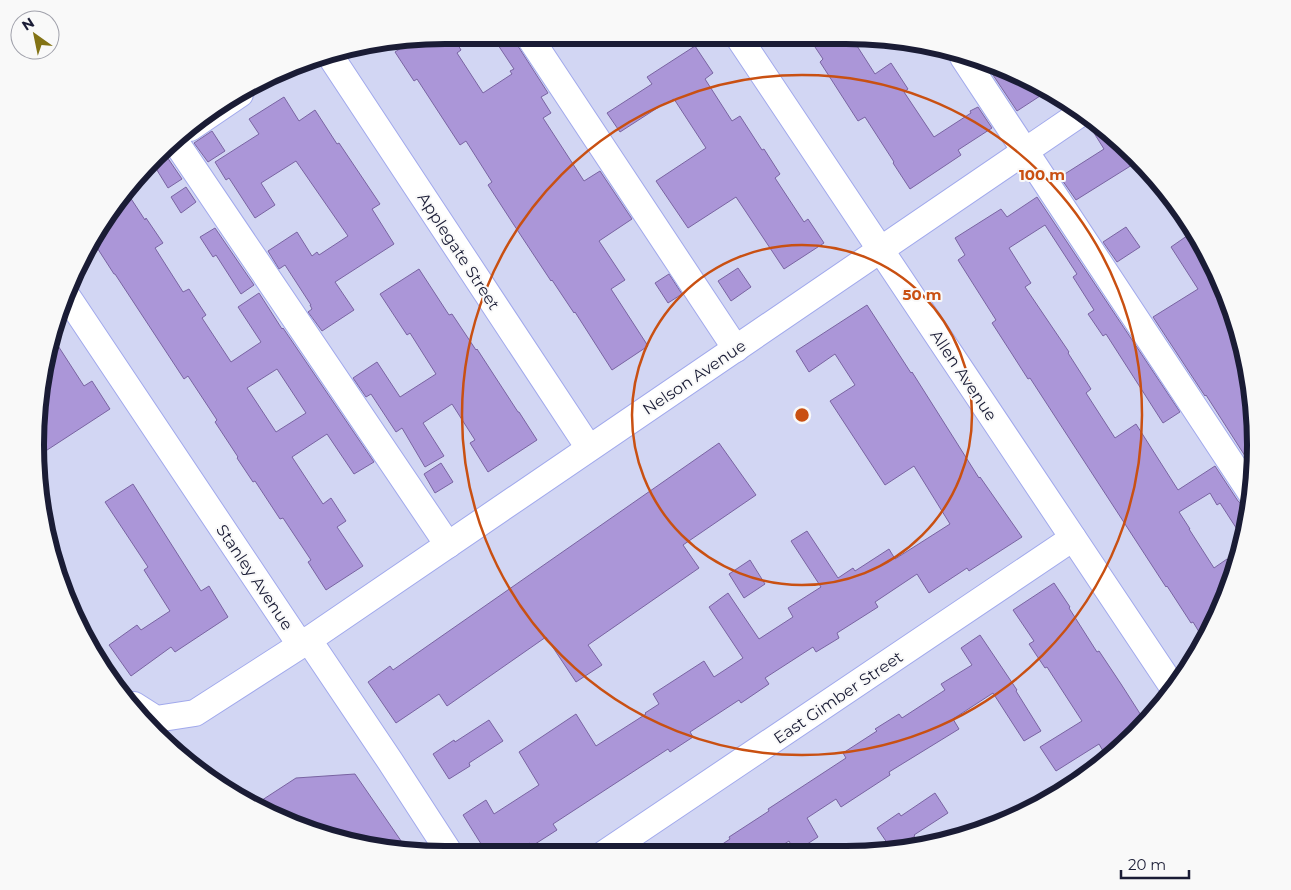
<svg xmlns="http://www.w3.org/2000/svg" width="1291" height="890" font-family="Montserrat,sans-serif">
<style>
.building{fill:#ab96d8;stroke:#7964a2;fill-rule:evenodd}
.lines{fill:none;stroke-linecap:round;stroke-linejoin:round}
.minor-casing{stroke:#a1a9ec;stroke-width:28}
.minor{stroke:#fff;stroke-width:26}
.ring{fill:none;stroke:#c95012;stroke-width:2.5}
.labels{text-anchor:middle;stroke-width:4;stroke-linejoin:round;paint-order:stroke}
.street-label{font-size:16px;fill:#1a1c35;stroke:#f9f9f9}
.rim{fill:none;stroke:#1a1c35;stroke-width:6}
.centre{fill:#c95012;stroke:#f9f9f9;stroke-width:2.5}
.ring-label{font-size:15px;text-anchor:middle;font-weight:bold;fill:#c95012;stroke:#f9f9f9;stroke-width:4;stroke-linejoin:round;paint-order:stroke}
</style>
<rect width="100%" height="100%" fill="#d2d6f3"/>
<!-- building -->
<g class="building">
<path d="M445,35H452L461,50L457,53L483,93L512,74L510,71L514,69L498,45L513,36L516,43L548,93L541,97L551,113L543,118L584,181L600,171L632,219L599,241L625,280L611,289L648,346L612,370L575,312L574,313L552,280L551,281L512,222L488,185L492,182L466,141L460,145L417,79L414,81L395,52L415,39Z"/>
<path d="M807,35H850L875,74L891,63L908,89L904,92L934,137L971,113L970,111L978,107L992,128L958,150L961,155L910,189L893,163L894,162L865,117L858,121L820,62L823,59Z"/>
<path d="M695,46L713,73L705,79L732,121L740,116L762,150L764,149L780,174L775,178L804,222L808,219L824,243L784,269L736,197L688,228L656,181L706,148L674,99L665,104V103L620,132L607,113L652,84L647,77Z"/>
<path d="M987,66L1032,83L1040,96L1017,111Z"/>
<path d="M284,97L299,121L315,110L337,144L339,143L380,204L372,209L394,244L335,282L354,310L322,331L308,312L312,309L310,305H311L285,265L279,269L268,251L297,232L312,256L317,252L319,255L348,236L296,161L261,183L275,205L255,218L229,178L226,180L215,162L259,134L249,119Z"/>
<path d="M1093,122L1136,155L1140,160L1076,200L1060,177L1104,149L1089,125Z"/>
<path d="M212,131L225,151L208,162L194,143Z"/>
<path d="M165,154L182,179L168,188L152,162Z"/>
<path d="M186,187L196,202L181,213L171,197Z"/>
<path d="M126,191L145,220L146,218L163,243L155,248L183,292L189,289L206,315L202,318L231,362L261,342L238,307L259,293L282,329L283,328L374,462L354,474L327,434L292,457L323,504L331,498L346,521L337,527L363,566L326,590L308,562L311,560L283,518L280,519L255,481L253,482L237,458L238,457L215,422L217,420L188,376L184,379L115,274H114L94,243ZM277,369L306,413L276,432L247,388Z"/>
<path d="M1037,197L1180,412L1163,423L1106,334L1103,336L1088,314L1094,310L1073,277L1077,274L1045,225L1009,248L1031,283L1025,287L1069,352L1068,353L1091,389L1086,393L1115,438L1136,424L1178,490L1215,466L1238,501L1244,506L1250,508L1248,525L1244,540L1220,503L1217,505L1210,493L1179,512L1190,529H1189L1214,568L1227,559L1234,570L1225,602L1204,640L1193,622L1191,623L1167,586L1166,587L1030,378L1028,379L1012,354L992,323L996,320L958,260L965,255L955,238L1001,209L1007,217Z"/>
<path d="M1126,227L1140,247L1117,262L1103,242Z"/>
<path d="M215,228L254,285L241,294L216,255L213,257L200,237Z"/>
<path d="M1194,231L1225,288L1248,365L1256,445L1254,470L1206,395L1205,396L1153,317L1198,289L1171,247Z"/>
<path d="M738,268L751,287L731,301L718,281Z"/>
<path d="M419,269L449,315L452,314L476,350L477,349L518,412H519L537,440L488,472L470,443L475,440L452,404L423,423L444,456L425,467L402,428L396,432L371,394L366,397L353,378L377,362L400,397L436,374L410,333L407,335L380,294Z"/>
<path d="M669,274L682,294L668,303L655,283Z"/>
<path d="M867,305L911,373L912,372L979,478L980,477L1022,537L969,571L967,568L929,593L917,574L875,602L878,607L837,633L839,638L816,652L813,647L765,678L769,684L741,703L739,700L690,732L693,737L670,752L668,749L553,824L557,830L532,846L530,843L511,855H488L463,815L486,800L494,814L539,785L519,752L576,714L596,746L646,714L645,713L659,704L653,694L704,661L714,677L743,658L709,607L728,593L759,639L793,617L788,608L821,587L791,541L807,531L838,578L853,568L855,571L889,549L895,559L950,524L914,466L885,485L830,401L855,385L835,354L809,372L796,351Z"/>
<path d="M53,338L84,386L92,381L110,409L41,454L38,392Z"/>
<path d="M719,443L756,495L683,545L699,568L588,645L602,665L576,682L546,637L447,706L439,694L396,723L368,682L390,666L393,670Z"/>
<path d="M441,463L453,482L435,493L424,474Z"/>
<path d="M133,484L201,591L209,586L228,617L175,652L171,647L131,676L109,645L137,625L141,630L170,611L144,570L148,567L105,502Z"/>
<path d="M750,560L765,584L744,598L729,574Z"/>
<path d="M1054,583L1070,607L1069,608L1097,652L1099,651L1121,684L1146,723L1136,735L1106,756L1099,744L1056,771L1040,747L1082,721L1047,667L1045,668L1029,644L1034,641L1013,610Z"/>
<path d="M980,635L1017,690L1016,691L1041,731L1024,741L993,693L953,719L959,729L889,772L890,775L841,807L836,799L807,818L818,837L795,852L789,841L767,855H706L730,839L729,837L769,811L768,809L846,758L843,753L877,731L875,729L899,714L902,718L945,690L941,684L972,665L961,648Z"/>
<path d="M489,720L503,741L469,763L470,766L449,779L433,754L454,740L455,742Z"/>
<path d="M355,774L408,851L365,847L288,824L267,812L256,804L296,778Z"/>
<path d="M935,793L948,813L914,835L915,836L892,850L877,828L899,813L901,816Z"/>
</g>
<g class="lines">
<defs>
<g id="minor">
<path d="M528,35L736,349"/>
<path d="M737,35L1174,689"/>
<path d="M329,54L589,448"/>
<path d="M963,57L1251,493"/>
<path d="M190,128L240,94"/>
<path d="M175,141L448,545"/>
<path d="M65,293L289,628L295,637L302,640L307,641L314,648L390,761L451,855"/>
<path d="M134,705L156,719L195,713L307,641L1081,113"/>
<path d="M602,855L1073,538"/>
</g>
</defs>
<!-- minor casing -->
<use href="#minor" class="minor-casing"/>
<!-- minor -->
<use href="#minor" class="minor"/>
</g>
<!-- distance rings -->
<g class="ring">
<circle cx="802" cy="415" r="170"/>
<circle cx="802" cy="415" r="340"/>
</g>
<g class="labels">
<!-- street labels -->
<g class="street-label">
<text transform="translate(459 251) rotate(57)" y="6">Applegate Street</text>
<text transform="translate(964 375) rotate(56)" y="6">Allen Avenue</text>
<text transform="translate(694 377) rotate(-34)" y="6">Nelson Avenue</text>
<text transform="translate(255 577) rotate(56)" y="6">Stanley Avenue</text>
<text transform="translate(838 697) rotate(-34)" y="6">East Gimber Street</text>
</g>
</g>
<!-- crop -->
<path d="M0 0H1291V890H0ZM445 44H846A401 401 0 0 1 1247 445V445A401 401 0 0 1 846 846H445A401 401 0 0 1 44 445V445A401 401 0 0 1 445 44Z" fill="#f9f9f9" fill-rule="evenodd"/>
<path class="rim" d="M445 44H846A401 401 0 0 1 1247 445V445A401 401 0 0 1 846 846H445A401 401 0 0 1 44 445V445A401 401 0 0 1 445 44Z"/>
<circle cx="802" cy="415" r="8" class="centre"/>
<g class="ring-label">
<text x="1042" y="180">100 m</text>
<text x="922" y="300">50 m</text>
</g>
<!-- north arrow -->
<g transform="translate(35 35) rotate(327)"><circle r="24" fill="#f9f9f9" stroke="#a0a1ab"/>
<path d="M0-4L9 19L0 12L-9 19Z" fill="#837315"/>
<text y="-8" font-size="14" font-weight="bold" text-anchor="middle" fill="#1a1c35">N</text>
</g>
<!-- scale -->
<path d="M1121 870v8h68v-8" fill="none" stroke="#1a1c35" stroke-width="2.5"/>
<text x="1128" y="870" font-size="15" fill="#1a1c35" stroke="#f9f9f9" stroke-width="4" paint-order="stroke">20 m</text>
</svg>
